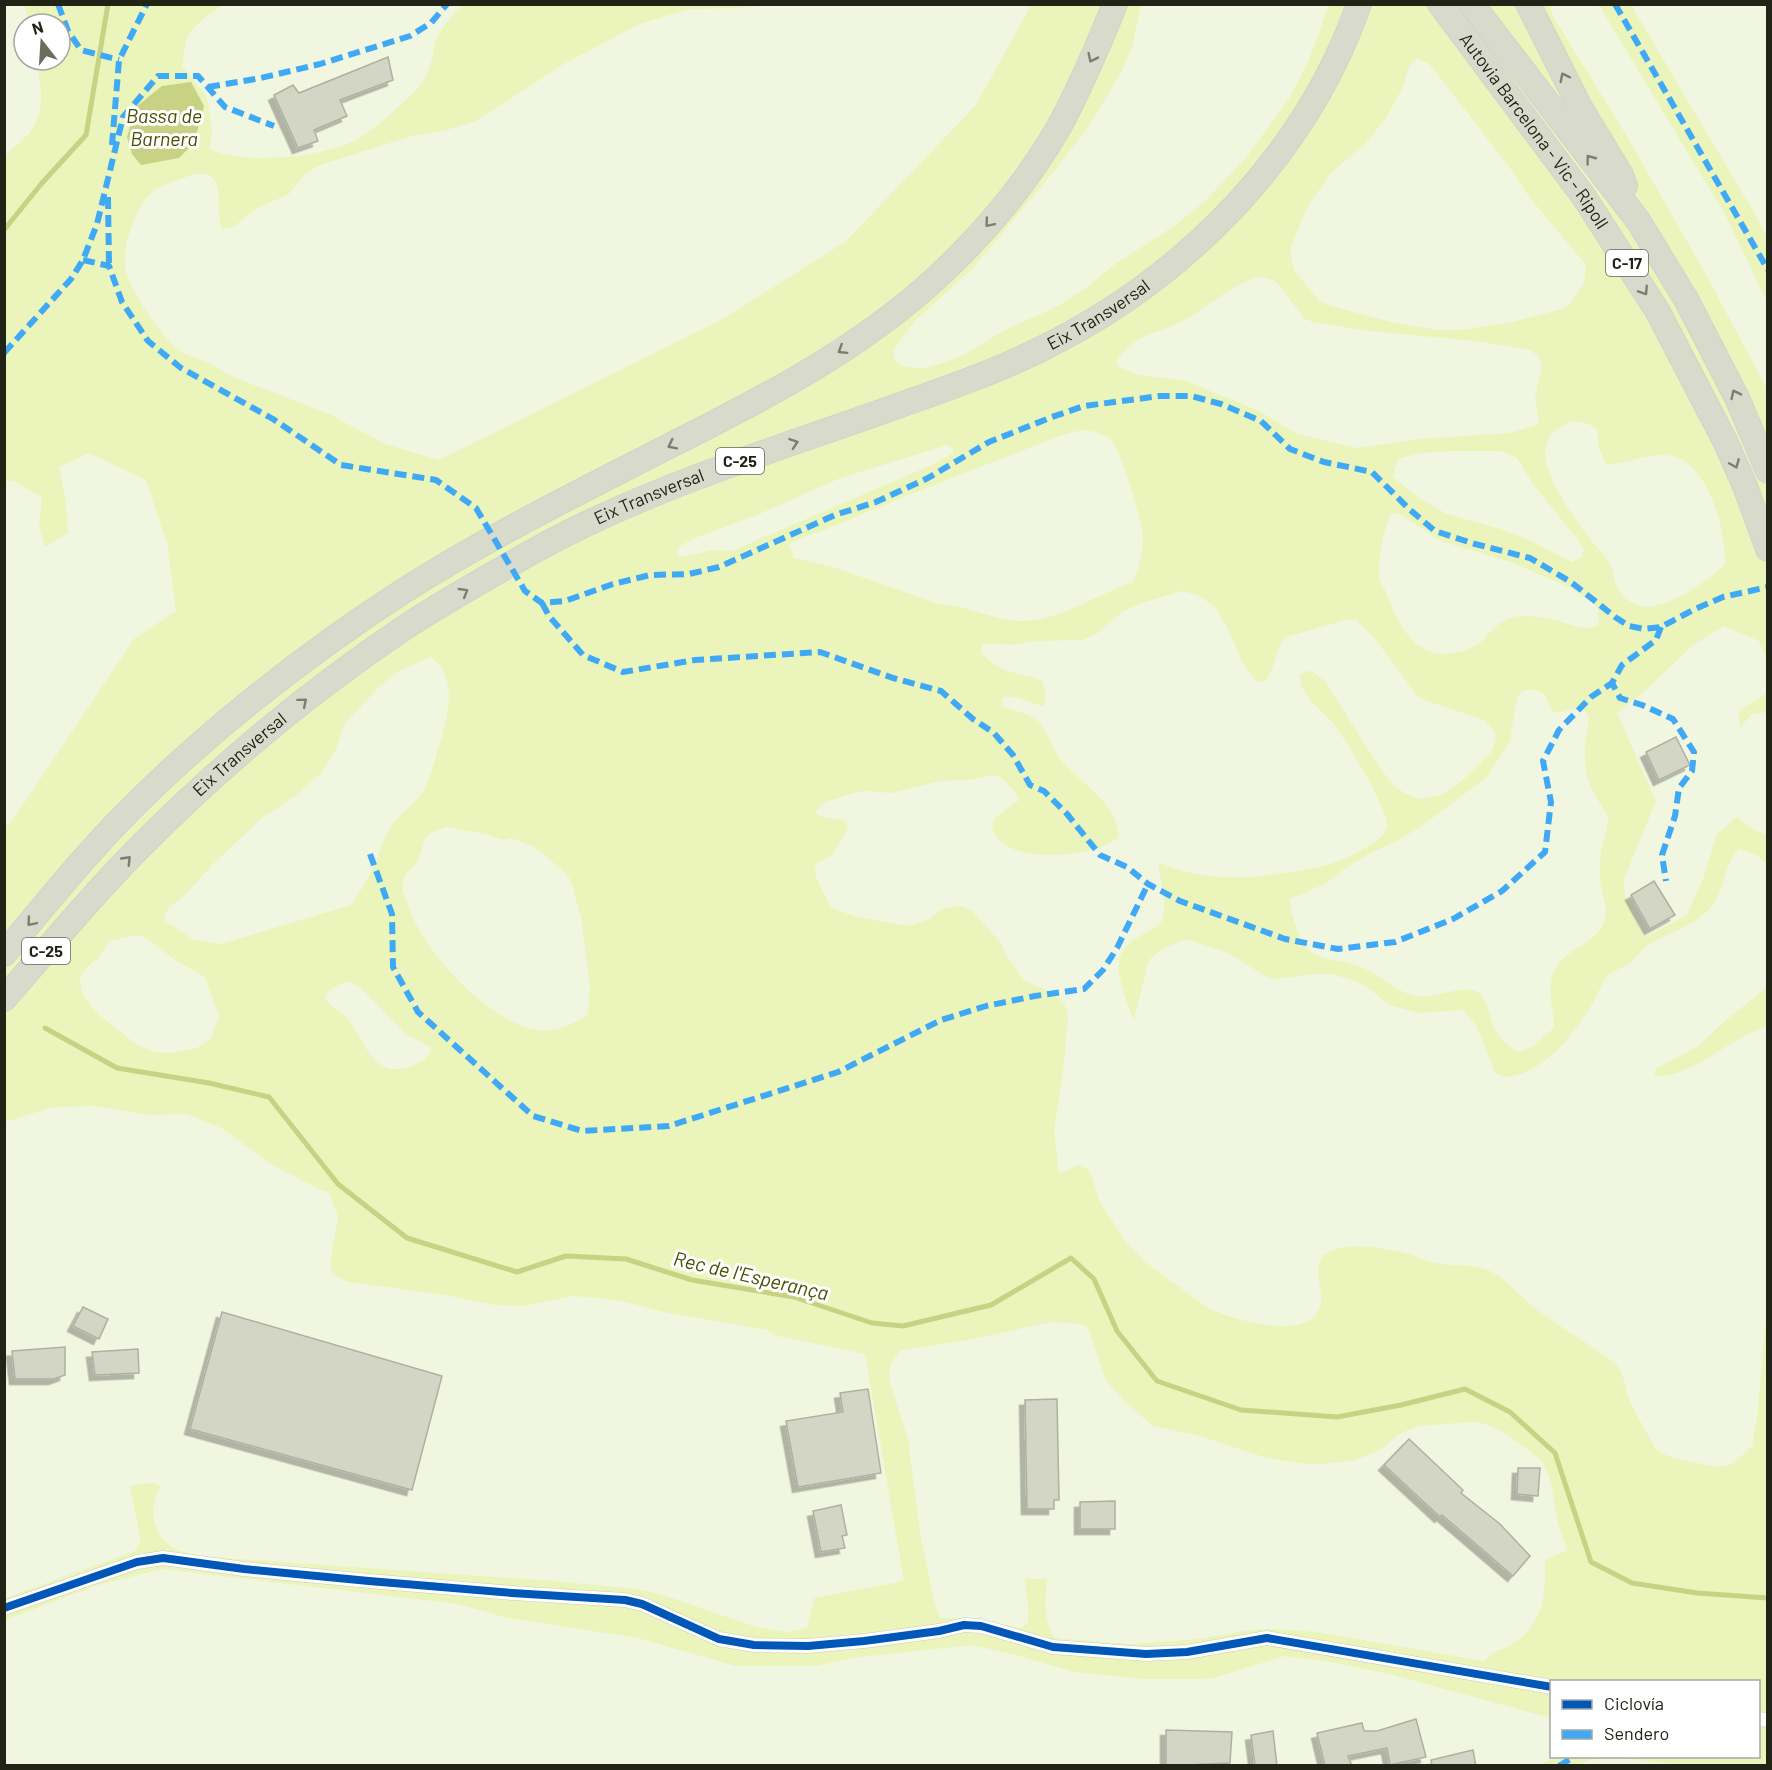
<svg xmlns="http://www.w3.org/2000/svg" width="1772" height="1770" font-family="Barlow,sans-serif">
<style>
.green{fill:#ebf4ba;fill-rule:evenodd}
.water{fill:#c8d284}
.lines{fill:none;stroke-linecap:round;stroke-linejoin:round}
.stream{stroke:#c8d284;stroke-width:5}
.building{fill:#d3d6c5;stroke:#aeb1a1;stroke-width:1.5;filter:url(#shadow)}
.minor-casing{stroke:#cacdbd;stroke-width:15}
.motorway-casing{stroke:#d2d4ca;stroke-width:26}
.minor{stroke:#fdfefa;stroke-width:14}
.motorway{stroke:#d8dacc;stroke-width:24}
.quiet{stroke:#3fa9f5;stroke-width:6;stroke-dasharray:12 6;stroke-linecap:butt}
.cycleway-casing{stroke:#fff;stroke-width:11}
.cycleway{stroke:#0057b8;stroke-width:8}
.oneway{stroke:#7c7e71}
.labels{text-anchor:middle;stroke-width:6;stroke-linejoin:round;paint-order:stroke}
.shield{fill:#fff;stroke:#64655c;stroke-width:1.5}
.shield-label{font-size:16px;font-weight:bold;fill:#212316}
.street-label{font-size:18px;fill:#212316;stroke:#fff}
.water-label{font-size:20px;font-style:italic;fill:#494f00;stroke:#fff}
</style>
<defs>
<filter id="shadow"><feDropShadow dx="-5.5" dy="5.5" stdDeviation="0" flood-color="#0004"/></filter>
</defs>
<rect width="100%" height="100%" fill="#f1f6e0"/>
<!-- green -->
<g class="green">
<path d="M25,5H223C210,13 191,26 186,42C184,50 183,58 182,66L207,97L212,130L209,149C247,165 319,158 356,140C371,133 411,97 422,83C430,72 432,58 435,44C439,29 453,15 464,5H763L739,8L690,9L639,24L564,64L476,121L447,130L412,136L320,165L305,174L288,195L261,206L247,215L234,227L223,229C214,216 225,187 211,177C201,170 192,175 181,179C155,187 147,192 135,218C129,233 123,248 125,266C127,287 159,332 175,347L182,353L207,362L231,376L329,414L385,444L439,460L721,320L845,242L976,105L1031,5H1141L1132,47L1122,71L1091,123L1060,164L974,267L914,322L893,350L895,361L904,367L924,368L946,362L966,354L1005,330L1058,306L1087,287L1114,265L1177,224L1204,202L1246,158L1290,97L1309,60L1329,5H1550L1553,16L1625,133L1709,280L1767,389V659L1759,641L1724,626L1693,645L1647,689L1617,713L1656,801L1624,879L1625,896L1644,937L1686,916L1703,879L1717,834L1738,816C1744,826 1757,832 1767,835V865L1758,856L1740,849C1723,862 1726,889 1712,906C1695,926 1672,931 1650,944C1641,948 1638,957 1630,963C1624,967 1616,969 1610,974C1602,980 1599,992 1594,1001C1578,1028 1552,1064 1520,1074C1510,1077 1504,1079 1495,1072L1476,1025L1463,1010L1419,1013L1390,1005L1364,985L1349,979L1331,974H1313L1274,979L1265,976L1228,953L1190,940L1181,941L1164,948L1150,959L1147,967L1134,1020C1129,1010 1126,1000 1123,990C1114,960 1118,948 1145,933C1151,930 1161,925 1163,918C1167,902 1160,878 1158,862C1198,880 1240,880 1283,873C1313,869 1339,865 1365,848C1373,843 1385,837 1387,826C1389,810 1344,736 1332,722C1319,707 1300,697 1300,675L1306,671L1313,672L1325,681L1380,768L1394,786L1406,794L1420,799L1442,795L1465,778L1491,752L1496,739L1494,731L1484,720L1424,700L1416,694L1376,640L1356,620H1346L1286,637C1274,648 1277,669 1264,682L1256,681L1242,662L1231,635L1216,608L1198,595L1181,591L1139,604L1123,611L1098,633L1082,640L1037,641L1010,645L992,643L982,645L981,653C988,660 996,666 1005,670C1017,675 1030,675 1042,681L1046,697L1044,706C1028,704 1019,693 1003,698L1002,706C1013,711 1027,712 1036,720C1049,730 1051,748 1061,760C1083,786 1116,801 1119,837C1094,859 1000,867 992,826L995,818L1019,800L1016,793L1002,778L993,775L969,780L941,781L891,793L865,791L857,792L828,801L821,805L815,812L822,817L843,820L849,827L832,855L815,864L816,877L829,904L834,909L857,917L908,926L930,919L942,909L957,906L964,907L972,911L1000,942L1007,957L1025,981L1052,993L1064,1003L1068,1017L1064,1062L1054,1131L1059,1174L1078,1165L1087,1169L1092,1176L1099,1201L1126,1242L1146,1263L1208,1308C1231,1319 1309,1343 1320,1307C1326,1289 1307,1264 1329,1252C1349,1242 1380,1248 1401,1252C1414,1255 1426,1262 1440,1264C1457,1266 1479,1264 1494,1273C1510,1283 1523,1300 1539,1311C1557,1325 1577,1336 1595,1349C1603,1355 1611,1359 1617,1366C1626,1377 1625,1392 1631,1404C1638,1419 1648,1433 1655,1448L1661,1453L1671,1457L1715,1467L1733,1464L1752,1446L1758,1411L1767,1305V1765L1731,1766L1729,1764L1682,1765L1613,1757L1758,1756V1682H1552L1551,1718L1393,1675L1331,1662L1284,1656L1214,1678L1196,1679H1144L1074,1672L1016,1655L972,1645L852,1658L816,1666H736L638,1638L508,1618L458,1604L162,1569L98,1585L5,1620V1598L135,1551L141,1541L130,1486L151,1483L161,1486C147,1505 152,1537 175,1549C182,1552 190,1553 197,1556L554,1581L637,1589L666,1596L756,1627L787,1632L807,1628L814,1598L904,1581L865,1354L773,1335L768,1330L668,1313L626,1302L600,1298L573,1296L523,1306L495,1305L445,1295L349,1282L339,1278L332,1272L330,1264L338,1217L329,1192L321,1190L274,1166L223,1129L187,1114L148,1115L95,1106L62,1107L50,1108L5,1122L4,826L10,824L134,639L176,611L167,543L146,480L89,453L59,467L65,496L68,533L45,547L39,527L42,498L16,482L5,480V156C12,148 22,142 29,133C47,112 41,85 36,60H60V24H29ZM1417,58L1429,64L1438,75L1510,168L1530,198L1586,265L1584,283L1570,304L1562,309L1508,323L1459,330H1439L1395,323L1328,305L1319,301L1301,279L1294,270L1290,250L1306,209L1331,173L1366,143L1386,118L1403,87L1409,66ZM1261,277L1273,280L1278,284L1305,319L1313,322L1369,331L1475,341L1530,350L1539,357L1542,365L1535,399L1539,421L1536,425L1510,433L1419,439L1357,448L1297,434L1259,411L1186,381L1135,374L1119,367L1116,362C1121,354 1128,347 1136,341C1150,332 1168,329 1183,321C1209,307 1232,283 1261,277ZM1572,421L1589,424L1597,430L1599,448L1606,465C1626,464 1645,454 1665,455C1707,456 1727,531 1725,564C1707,581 1667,611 1641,606C1634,605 1625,599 1621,594C1614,586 1614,574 1610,564C1605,555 1596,547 1590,539C1575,519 1539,471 1546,445C1550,431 1560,427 1572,421ZM1082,430C1092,431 1105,433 1112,441C1122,453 1142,521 1143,538C1143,552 1139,569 1133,582C1098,594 1057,622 1020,621C992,620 966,605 939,604L830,566L794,558L789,545C796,538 821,532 831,527C907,495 983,466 1060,436ZM947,445L953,449V453L934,464L732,551L712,550L686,556H676L680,546L695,538L757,515L838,479ZM1450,451H1500L1517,458L1533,484L1579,541L1584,550L1582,557L1572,562L1525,538L1497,528L1447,514L1422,500L1393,477L1398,459L1421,453ZM1392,513L1401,515L1441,541L1511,562L1571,588L1592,602L1598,609L1599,625C1585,632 1573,625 1559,621C1548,618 1534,616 1523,616C1502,616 1494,629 1481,642C1472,650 1454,654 1442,654C1408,652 1395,614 1384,588C1383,585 1380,583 1380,580C1376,566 1384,525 1392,513ZM431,657C462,678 445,727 436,756C433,767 430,779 424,790C416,804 399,813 390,828C383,838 381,850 376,861C370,877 360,891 351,905L221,944L194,940L172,925L164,922L165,913L171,906L186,894L211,866L262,818L294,797L321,773L336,750L344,724L379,687L399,671ZM1527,690C1549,689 1543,698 1554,712C1563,715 1577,703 1585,711C1593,718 1585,738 1585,748C1584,782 1592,790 1609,818L1608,823C1606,836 1600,850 1600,863C1600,871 1599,879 1601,886C1603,898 1609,910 1604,922C1593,949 1556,948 1551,982C1549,998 1554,1013 1554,1028L1532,1047L1518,1052C1509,1047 1500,1039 1495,1030C1488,1017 1490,997 1475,991C1462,985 1433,999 1416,996C1396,992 1382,977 1364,968C1331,953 1309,969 1296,926C1293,917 1290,909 1290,899L1325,884L1343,870L1368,854L1395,842L1419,828L1487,777L1510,741L1517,698L1521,692ZM446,827L485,834L503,840L511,838L532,846L546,856L566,874L571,881L581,918L590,985L588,1014C575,1024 554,1033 537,1030C488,1023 420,948 407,902C404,895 401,887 403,880C405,872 413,868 417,862C428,838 417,836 446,827ZM137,935L146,938L175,960L205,977L219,1016L211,1038L197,1048L171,1053L154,1052L137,1045L98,1014L83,996L79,978L91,963L98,959L109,941ZM350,982L359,986L406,1034L430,1047L431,1051C427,1059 417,1064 409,1067C372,1079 365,1040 348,1019C341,1011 329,1007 325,997C329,988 340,983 350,982ZM1051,1322L1079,1324L1088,1327L1105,1379L1125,1402L1153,1426L1196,1435L1267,1458L1307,1464H1325L1355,1460L1378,1451L1401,1433L1419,1426L1472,1422C1497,1423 1520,1444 1540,1459C1553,1477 1553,1497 1557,1518C1559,1529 1564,1540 1567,1550L1545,1560C1546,1598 1543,1626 1508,1647C1500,1652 1508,1647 1499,1650C1494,1651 1488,1657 1484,1661L1316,1632L1273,1629L1250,1630L1199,1639L1129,1644L1054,1638C1043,1618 1045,1602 1047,1579H1025L1028,1607V1622L1021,1628L967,1618H940L934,1600L921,1540L908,1440L889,1378C889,1366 892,1357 902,1350L968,1340Z"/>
<path d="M1599,5H1631L1753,211L1767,236V302L1726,216Z"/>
<path d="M1767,693V712L1752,714L1740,727L1739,711Z"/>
<path d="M1767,987V1026C1732,1037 1688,1080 1654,1076L1657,1068L1697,1047L1724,1022Z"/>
<path d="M1556,1756H1611V1757L1589,1760L1579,1765H1540Z"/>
</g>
<!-- water -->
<path class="water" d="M191,82L204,106L194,143L179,158L141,165L132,154L127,137L136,107L162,86Z"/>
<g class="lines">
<!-- stream -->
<g class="stream">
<path d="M4,230L42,183L86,135L108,4"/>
<path d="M45,1028L117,1068L209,1083L269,1097L338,1184L407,1238L517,1272L566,1256L626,1259L692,1280L794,1297L872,1323L903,1326L991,1305L1071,1258L1094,1279L1117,1331L1157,1381L1241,1410L1337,1417L1401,1405L1465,1389L1510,1412L1555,1453L1591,1562L1632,1583L1697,1593L1768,1598"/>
</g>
</g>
<!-- building -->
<g class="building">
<path d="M388,57L393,80L340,100L347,116L314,130L318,141L298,148L274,95L293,85L299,93Z"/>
<path d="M1676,737L1690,765L1659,780L1646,752Z"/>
<path d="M1654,881L1675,915L1650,929L1631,895Z"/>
<path d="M83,1307L108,1319L99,1339L73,1326Z"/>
<path d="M222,1312L442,1376L412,1490L190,1429Z"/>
<path d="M65,1347V1375L54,1379H15L12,1351Z"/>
<path d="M138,1349L139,1373L95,1375L92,1352Z"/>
<path d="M868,1389L881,1473L798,1487L786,1421L843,1412L840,1393Z"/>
<path d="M1057,1399L1059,1500H1054V1509H1027L1025,1400Z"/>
<path d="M1409,1439L1463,1490L1461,1493L1500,1524L1530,1556L1513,1576L1442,1515L1440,1517L1384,1465Z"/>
<path d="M1518,1468H1540L1538,1496L1517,1494Z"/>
<path d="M1115,1501V1529H1080V1502Z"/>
<path d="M841,1505L847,1535L842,1536L845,1548L821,1552L813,1511Z"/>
<path d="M1416,1719L1426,1757L1390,1765L1387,1748L1348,1756L1352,1766H1325L1317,1733L1362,1723L1364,1731H1377Z"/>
<path d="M1166,1730L1232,1732L1230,1763L1166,1766Z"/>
<path d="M1273,1731L1277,1766H1255L1251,1735Z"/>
<path d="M1473,1750L1476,1766H1432L1431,1760Z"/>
</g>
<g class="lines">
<defs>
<g id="minor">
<path d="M4,1608L137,1562L163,1558L244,1569L369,1581L512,1593L625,1600L642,1604L719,1639L754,1645L808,1646L864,1641L939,1631L964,1625L981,1626L1053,1647L1146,1654L1187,1652L1267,1638L1552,1687"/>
<path d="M1758,1719L1768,1720"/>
</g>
<g id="motorway">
<path id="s1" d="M1440,4L1584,197L1658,312L1725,441L1745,486L1768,549"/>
<path d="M1472,4L1639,222L1687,301L1737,398L1768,471"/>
<path d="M1528,4L1581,109L1621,175L1625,186"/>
<path d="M4,954C41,909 77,865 117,823C199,738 303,656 402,592C488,537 580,492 671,445C773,394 877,340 958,257C996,219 1032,174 1059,127C1080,88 1098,46 1115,4"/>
<path id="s2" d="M4,999C48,949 90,897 137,850C220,766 312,689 410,624C449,599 490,576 530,553C644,489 769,452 892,408C940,391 990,374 1037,351C1182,281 1305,158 1359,4"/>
</g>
</defs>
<!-- minor casing -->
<use href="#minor" class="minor-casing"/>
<!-- motorway casing -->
<use href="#motorway" class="motorway-casing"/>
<!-- minor -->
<use href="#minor" class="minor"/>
<!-- motorway -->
<use href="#motorway" class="motorway"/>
<!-- quiet -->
<g class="quiet">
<path d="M58,4L68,31L81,50L119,60"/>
<path d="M1615,4L1768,270"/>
<path d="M208,87L261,78L320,64L410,36L431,23L447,4"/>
<path d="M112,145L119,60L147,4"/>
<path d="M108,197L109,266"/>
<path d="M83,260L109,266L122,302L148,341L181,368L273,419L341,465L436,480L476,508L525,591L542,603L565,601L613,584L650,575L689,574L719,567L835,515L876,502L928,478L989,442L1052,417L1084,406L1160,396H1191L1221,404L1261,421L1290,449L1324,462L1372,472L1409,509L1435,531L1475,544L1530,558L1571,582L1615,617L1629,626L1644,629L1661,627L1693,610L1723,597L1768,587"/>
<path d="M4,353L71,279L83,260L97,224L123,117L158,76H198L225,107L274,126"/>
<path d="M542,603L549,616L583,655L623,672L695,660L820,652L893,678L941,691L973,719L994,733L1013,755L1030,785L1044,791L1067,814L1100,855L1127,867L1148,884L1180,901L1285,939L1338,949L1395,942L1453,919L1502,891L1545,852L1551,802L1543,761L1559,730L1591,697L1612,683"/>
<path d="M1661,627L1656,640L1622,665L1612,683L1620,698L1642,705L1673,719L1694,752L1692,771L1679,788L1675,816L1662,855L1666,881"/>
<path d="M370,854L392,914L393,967L418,1012L533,1116L582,1131L669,1126L838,1072L941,1020L986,1006L1035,996L1084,989L1103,970L1117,948L1148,884"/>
<path d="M1559,1766L1575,1756"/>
</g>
<defs>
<path id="cycleway" d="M4,1608L137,1562L163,1558L244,1569L369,1581L512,1593L625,1600L642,1604L719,1639L754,1645L808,1646L864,1641L939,1631L964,1625L981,1626L1053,1647L1146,1654L1187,1652L1267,1638L1552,1687"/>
</defs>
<!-- cycleway casing -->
<use href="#cycleway" class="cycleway-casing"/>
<!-- cycleway -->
<use href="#cycleway" class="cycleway"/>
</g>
<!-- one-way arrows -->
<defs><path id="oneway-chevron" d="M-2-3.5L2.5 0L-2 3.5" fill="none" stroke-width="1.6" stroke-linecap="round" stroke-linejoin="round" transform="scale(1.5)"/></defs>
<g class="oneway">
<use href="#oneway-chevron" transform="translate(1092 58) rotate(116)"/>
<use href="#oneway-chevron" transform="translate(1564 77) rotate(-117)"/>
<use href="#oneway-chevron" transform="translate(1590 159) rotate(-127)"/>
<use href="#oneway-chevron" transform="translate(989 223) rotate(130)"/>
<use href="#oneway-chevron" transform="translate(1644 291) rotate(57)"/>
<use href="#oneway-chevron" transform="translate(842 350) rotate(148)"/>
<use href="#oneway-chevron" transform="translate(1735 394) rotate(-116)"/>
<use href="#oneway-chevron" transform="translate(794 443) rotate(-19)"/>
<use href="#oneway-chevron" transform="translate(672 445) rotate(153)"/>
<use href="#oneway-chevron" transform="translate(1735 464) rotate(67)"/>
<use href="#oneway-chevron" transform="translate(464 592) rotate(-31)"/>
<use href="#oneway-chevron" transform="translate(303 702) rotate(-40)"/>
<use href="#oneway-chevron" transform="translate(127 860) rotate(-46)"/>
<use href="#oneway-chevron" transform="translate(31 922) rotate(130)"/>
</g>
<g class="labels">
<!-- shield labels -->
<g class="shield">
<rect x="1606" y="250" width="42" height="26" rx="4.5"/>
<rect x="716" y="448" width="48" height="26" rx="4.5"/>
<rect x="22" y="938" width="48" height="26" rx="4.5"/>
</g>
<g class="shield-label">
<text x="1627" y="269">C-17</text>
<text x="740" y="467">C-25</text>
<text x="46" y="957">C-25</text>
</g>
<!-- street labels -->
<g class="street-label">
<text dy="6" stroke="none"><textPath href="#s1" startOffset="158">Autovia Barcelona - Vic - Ripoll</textPath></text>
<text dy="6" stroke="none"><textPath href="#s2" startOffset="1312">Eix Transversal</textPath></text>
<text dy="6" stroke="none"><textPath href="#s2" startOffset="826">Eix Transversal</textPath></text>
<text dy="6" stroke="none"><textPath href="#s2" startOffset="340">Eix Transversal</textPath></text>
</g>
<!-- water labels -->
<g class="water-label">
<text x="164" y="123">Bassa de<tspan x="164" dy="23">Barnera</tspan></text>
<text transform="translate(751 1276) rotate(13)" y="7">Rec de l'Esperança</text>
</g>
</g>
<!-- border -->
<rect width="1772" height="1770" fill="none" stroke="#212316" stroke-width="12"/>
<!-- legend -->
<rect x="1550" y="1680" width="210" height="78" fill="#ffffff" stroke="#a6a7a2" stroke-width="1.5"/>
<rect x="1562" y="1700" width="30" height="9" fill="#0057b8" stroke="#a6a7a2" stroke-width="1.5"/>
<text x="1604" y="1710" font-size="18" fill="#212316">Ciclovía</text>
<rect x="1562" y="1730" width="30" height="9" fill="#3fa9f5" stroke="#a6a7a2" stroke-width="1.5"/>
<text x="1604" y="1740" font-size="18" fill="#212316">Sendero</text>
<!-- north arrow -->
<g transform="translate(42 42) rotate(343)"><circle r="28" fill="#ffffff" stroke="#a6a7a2" stroke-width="1.5"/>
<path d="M0-4.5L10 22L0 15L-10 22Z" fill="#6a6d5d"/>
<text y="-9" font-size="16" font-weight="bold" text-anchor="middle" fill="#212316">N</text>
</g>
</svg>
